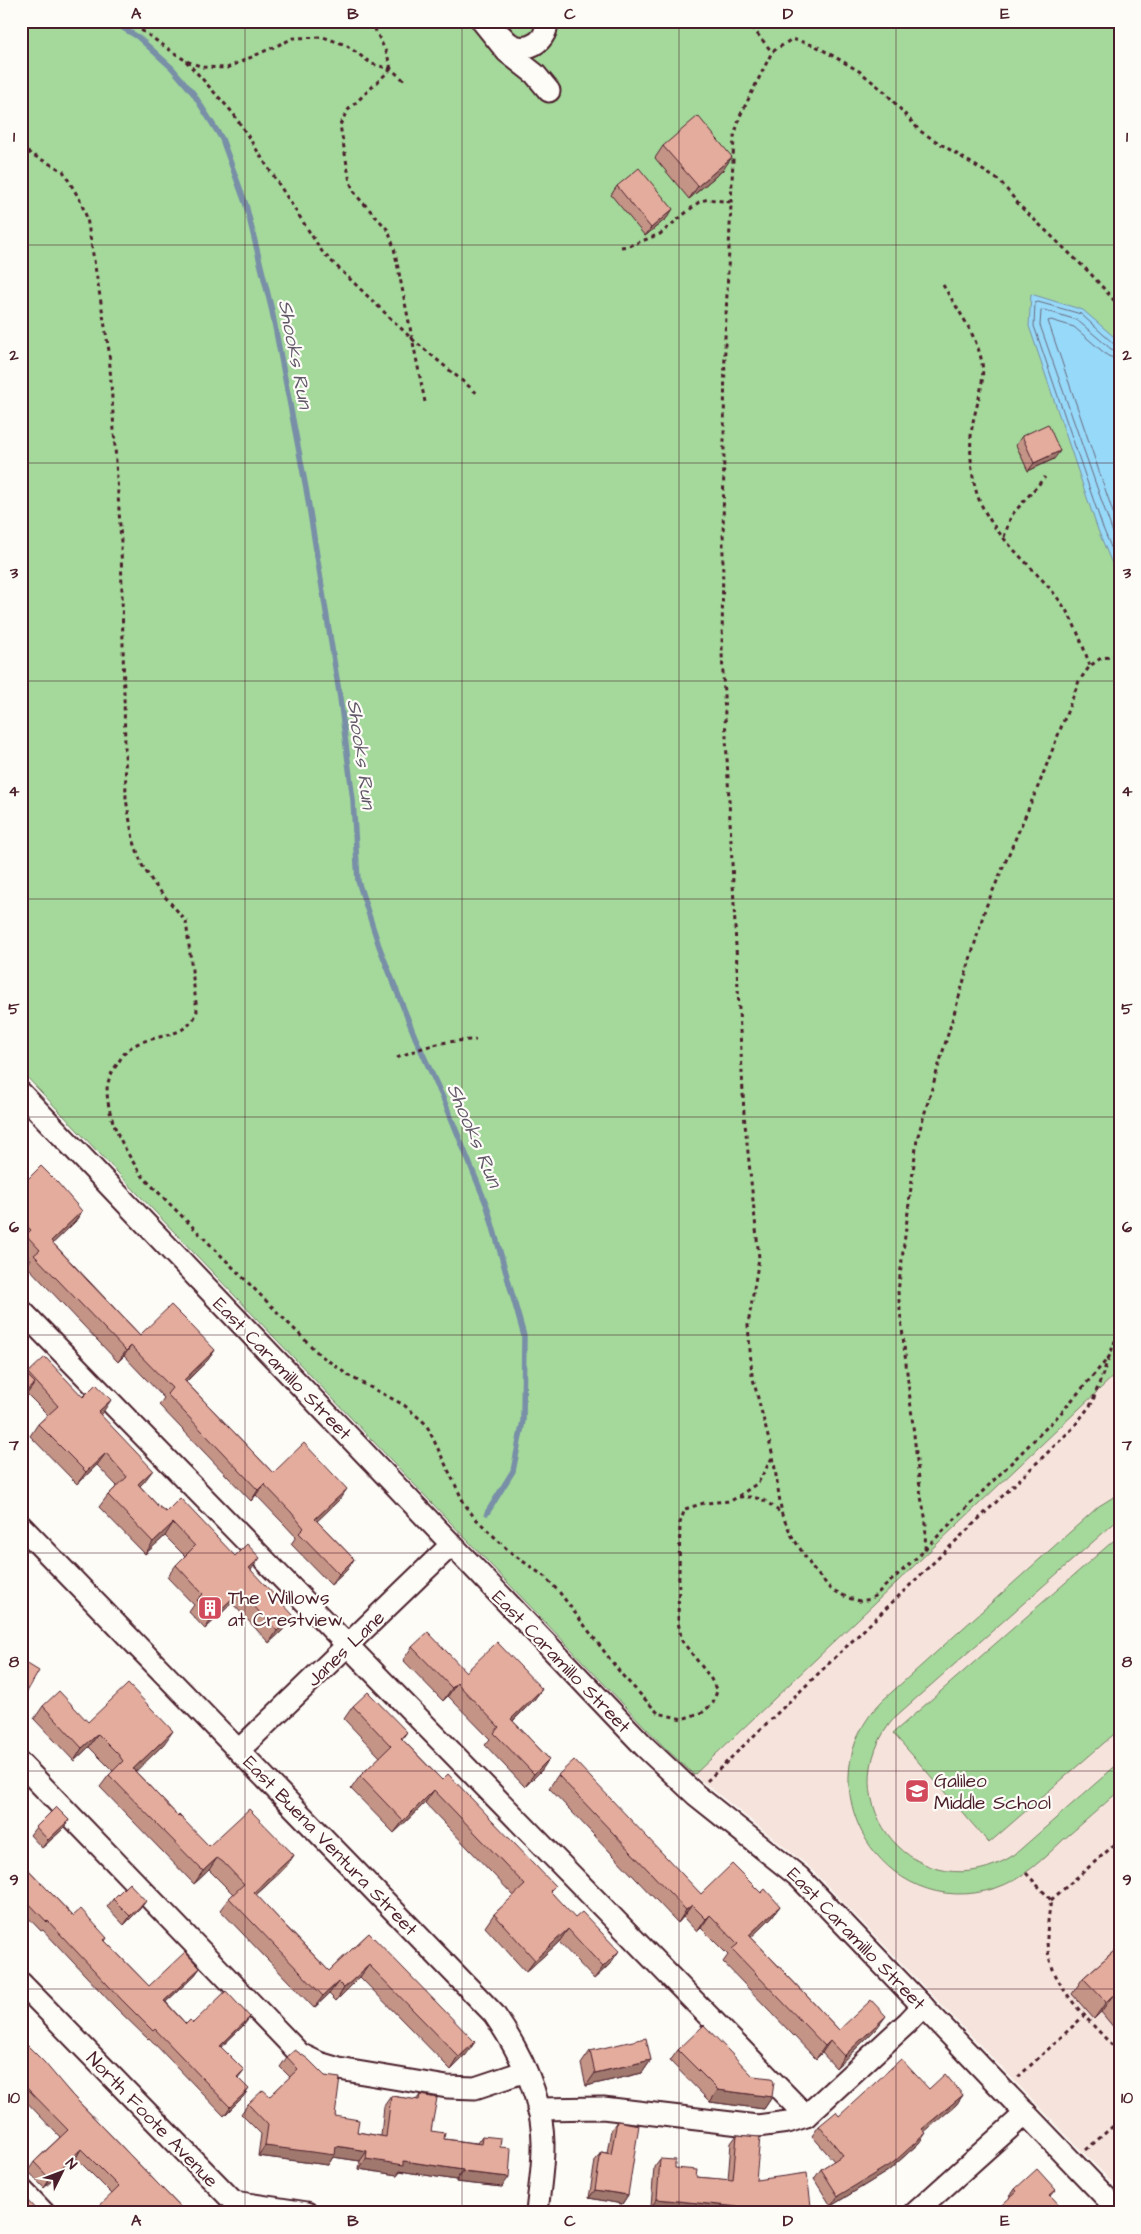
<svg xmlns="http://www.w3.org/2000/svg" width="1141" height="2234" font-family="'Architects Daughter',sans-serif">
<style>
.built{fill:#f6e4dc}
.green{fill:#a4d99b;stroke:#777c63}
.water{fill:#97d9f9;stroke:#788fa7}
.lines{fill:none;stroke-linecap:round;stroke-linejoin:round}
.shore{stroke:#69697d;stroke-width:1}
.stream{stroke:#788fa7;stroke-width:5.5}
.minor-casing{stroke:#4a1f2b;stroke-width:25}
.path{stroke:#4a1f2b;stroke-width:3;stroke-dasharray:4 4;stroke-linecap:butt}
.minor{stroke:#fdfcf7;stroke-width:21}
.wall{fill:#c49487;stroke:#4a1f2b}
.shaded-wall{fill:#a0786e;stroke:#4a1f2b}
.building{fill:#e4ac9d;stroke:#4a1f2b}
.grid{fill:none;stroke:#4a1f2b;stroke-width:1;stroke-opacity:0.55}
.labels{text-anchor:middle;stroke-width:4.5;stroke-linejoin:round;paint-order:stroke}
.street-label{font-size:19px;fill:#4a1f2b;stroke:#fdfcf7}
.poi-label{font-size:19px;fill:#4a1f2b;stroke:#fdfcf7;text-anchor:start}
.water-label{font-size:20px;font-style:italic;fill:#615769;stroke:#fdfcf7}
.neatline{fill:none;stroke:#4a1f2b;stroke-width:2}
.grid-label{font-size:16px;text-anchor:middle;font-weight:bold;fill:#4a1f2b}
</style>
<rect width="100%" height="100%" fill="#fdfcf7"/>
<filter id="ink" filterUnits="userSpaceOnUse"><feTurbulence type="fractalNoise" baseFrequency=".02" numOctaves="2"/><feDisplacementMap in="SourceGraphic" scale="10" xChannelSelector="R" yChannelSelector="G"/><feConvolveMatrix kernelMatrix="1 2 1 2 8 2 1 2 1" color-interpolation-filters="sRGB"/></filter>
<g filter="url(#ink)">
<!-- built -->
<path class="built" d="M1120,1370V2191L808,1866L694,1775Z"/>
<!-- green -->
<g class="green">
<path d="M21,21H1120V1370L694,1775L664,1747L21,1071Z"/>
<path d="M1120,1493V1518L895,1717C823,1801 920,1915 1014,1855L1120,1762V1790C1101,1807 1082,1824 1063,1840C1043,1859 1023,1879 996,1888C883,1925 799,1783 883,1700L1099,1506Z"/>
<path d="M1120,1535V1729L989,1843L893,1733Z"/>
</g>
<!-- water -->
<path class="water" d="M1031,294L1083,310L1120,342V583L1098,530L1029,326Z"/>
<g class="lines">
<!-- shore -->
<g class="shore">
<path d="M1120,346L1115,345L1081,314L1038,302L1035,303L1034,326L1103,528L1120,569"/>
<path d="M1120,352L1111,349L1077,320L1044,310L1041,311L1040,325L1120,553"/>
<path d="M1120,360L1108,356L1074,327L1051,320L1048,321L1120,533"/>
</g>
<!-- stream -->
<path class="stream" d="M111,21L138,37L172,68L193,93L222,139L246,205L272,311L306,488L340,698L353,800L358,881L379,946L415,1037L443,1098L487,1206L524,1336L523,1421L513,1471L487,1513"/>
<defs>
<g id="minor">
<path d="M482,21L507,52L535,74L549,91"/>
<path d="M502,36C517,57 547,47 547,21"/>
<path d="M21,1093L645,1747L696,1795L799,1877L1120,2212"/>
<path d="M21,1310L806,2116"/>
<path d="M21,1526L494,2014C520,2052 544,2100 543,2147C543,2169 539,2191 537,2213"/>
<path d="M239,1750L451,1545"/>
<path d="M21,1764L300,2054L319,2063L339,2069L447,2087L475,2088L526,2071"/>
<path d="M21,1983L234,2202L307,2213"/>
<path d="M538,2109L603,2108L757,2126L788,2122L806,2116L908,2022L923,2006"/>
<path d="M21,2189L44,2213"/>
<path d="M915,2213L1026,2113"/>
</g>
</defs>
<!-- minor casing -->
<use href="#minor" class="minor-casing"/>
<!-- path -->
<g class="path">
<path d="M128,21L186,61L203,67L227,68L294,38L323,37L346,45L372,64L391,69L406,82"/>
<path d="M371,21L387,54L391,69"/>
<path d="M747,21L772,52"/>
<path d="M186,61L233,113L323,253L411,338L478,394"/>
<path d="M391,69L347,111L340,125L350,182L356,195L388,230L394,248L425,402"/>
<path d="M21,147L29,153L63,171L80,200L87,218L109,351L121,542L126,799L133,839L142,865L154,884L186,921L197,1011C189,1040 151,1033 130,1048C125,1051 121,1058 118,1063C112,1071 107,1081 107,1091C108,1123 127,1155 145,1179L319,1354L349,1376L404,1405L426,1424L464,1503L474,1517L510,1552L545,1577L560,1593L622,1675L658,1713L682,1719L703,1712L713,1703L717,1691L710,1677L682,1641L678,1622L680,1523L685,1509L704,1503L731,1501L758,1483L773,1456"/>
<path d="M621,247L629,246L660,234L699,202L708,199L730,202"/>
<path d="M943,285C957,309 977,335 982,363C985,383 977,403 973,422C968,444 971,484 981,504C999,543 1041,572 1064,607C1076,625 1083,646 1090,666"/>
<path d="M1120,307L1090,273L1020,206L1000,181L920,131L885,92L859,71L816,46L792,39L772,52L740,116L734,137L725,338L722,653L744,1114L759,1258L748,1325L752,1375L773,1456L782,1515L792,1536L813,1569L831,1589L848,1598L860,1601L871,1599L925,1550L926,1521L921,1497L898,1292L917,1139L985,909L1040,782L1079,681L1090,666L1101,658L1120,656"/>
<path d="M1004,537L1011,516L1045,477"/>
<path d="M397,1058C423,1046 447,1040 476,1040"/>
<path d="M739,1497C761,1496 765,1500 782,1514"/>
<path d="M925,1549L1060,1414L1109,1357L1120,1328"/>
<path d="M707,1781L1073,1428L1092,1403L1109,1357"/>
<path d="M1120,1799L1117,1801L1120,1804"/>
<path d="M1026,1873L1051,1900C1049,1913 1047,1926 1047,1939C1047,1986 1091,2021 1120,2054"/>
<path d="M1051,1900L1120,1840"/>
<path d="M1018,2077L1087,2013"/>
<path d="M1086,2150L1120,2120"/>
</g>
<!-- minor -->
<use href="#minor" class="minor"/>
</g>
<!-- wall -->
<g class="wall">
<path d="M581,21H588L584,25Z"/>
<path d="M663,146L723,170L689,199L655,158Z"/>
<path d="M617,186L667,218L645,236L611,195Z"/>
<path d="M1022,436L1054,459L1028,471L1016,445Z"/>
<path d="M21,1186L82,1211L75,1222L53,1243L140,1335L215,1350L207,1361L186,1382L273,1473L339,1500L317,1521L354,1559L347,1570L331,1585L291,1544L296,1537L283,1523L256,1495L251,1501L159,1405L164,1398L124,1356L118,1362L27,1266L31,1259L21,1249V1241L22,1240L21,1239Z"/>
<path d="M21,1369L27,1375L28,1373L83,1397L103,1412L100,1414L144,1482L140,1486L158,1506L166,1512L235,1556L251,1570L285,1628L269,1643L232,1603L205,1629L189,1612L194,1605L167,1577L176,1565L185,1556L165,1536L145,1554L99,1507L108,1495L117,1486L97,1465L77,1484L30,1436L38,1424L48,1415L27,1394L21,1399Z"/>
<path d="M412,1647L466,1672L542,1689L533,1701L513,1721L549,1759L541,1771L525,1787L485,1745L490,1739L448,1696L443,1701L403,1660Z"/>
<path d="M21,1660L28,1690L21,1700Z"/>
<path d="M43,1706L88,1722L164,1744L135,1771L178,1816L209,1846L294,1855L285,1868L256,1895L329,1971L369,1933L466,2055L451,2070L360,1977L336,2001L329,1994L314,2008L220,1910L229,1898L233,1894L209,1870L194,1884L100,1787L109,1775L113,1771L89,1747L74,1761L34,1719Z"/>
<path d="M353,1706L407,1732L402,1739L551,1892L610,1964L594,1979L559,1942L526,1972L485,1927L494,1914L514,1896L425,1803L394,1833L351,1789L360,1776L380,1757L344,1719Z"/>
<path d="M558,1775L701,1894L761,1893L780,1906L771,1918L751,1937L839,2030L877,2028L836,2068L822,2053L816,2059L723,1962L728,1955L701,1928L697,1932L683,1917L678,1923L549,1788Z"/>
<path d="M69,1820L63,1829L42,1848L30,1835L36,1827Z"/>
<path d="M21,1862L73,1916L107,1938L105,1941L149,1986L200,1968L194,1976L166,2002L186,2024L193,2023L244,2025L221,2047L244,2070L238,2078L243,2097L224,2116L149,2038L148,2039L115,2007L43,1930L41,1931L21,1910Z"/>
<path d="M113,1899L140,1909L124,1925L107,1907Z"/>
<path d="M1120,1946V2024L1115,2029L1101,2012L1094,2019L1072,1994L1083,1978Z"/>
<path d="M21,2039L72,2095L186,2213L112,2194L76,2158L44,2188L28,2171L34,2162L60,2137L21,2096Z"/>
<path d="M295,2050L335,2116L357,2132L381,2136L384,2106L391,2096L416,2100L420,2095L431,2131L444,2139L477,2143L482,2136L500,2147L502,2187L456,2182V2180L400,2171L397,2175L359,2169L360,2161L333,2157L328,2165L258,2156L261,2134L241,2114L248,2104L270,2096L290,2077L280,2067L287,2057Z"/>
<path d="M678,2050L772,2097L764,2109L710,2102L670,2061Z"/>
<path d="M590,2051L651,2060L642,2073L586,2086L581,2064Z"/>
<path d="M929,2089L963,2095L956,2105L924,2131L919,2143L888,2171L831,2206L814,2179L821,2169L834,2161L812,2136L819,2126L839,2116Z"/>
<path d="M617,2121L628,2195L622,2204L589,2198L595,2161L601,2152L607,2153L611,2130Z"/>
<path d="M737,2135L756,2180L807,2213H707L651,2207L654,2167L660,2159L675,2168L696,2177L728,2180L731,2143Z"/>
<path d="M1015,2189L1056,2190L1051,2196L1009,2198Z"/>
</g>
<!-- shaded-wall -->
<g class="shaded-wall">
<path d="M732,157L723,170L689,199L698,186Z"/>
<path d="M673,209L667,218L645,236L651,228Z"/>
<path d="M1060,451L1054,459L1028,471L1034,463Z"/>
<path d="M82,1211L75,1222L44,1252L51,1241Z"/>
<path d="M131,1346L124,1356L118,1362L126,1351Z"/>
<path d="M215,1350L207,1361L176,1391L184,1380Z"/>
<path d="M35,1383L27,1394L21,1399V1396Z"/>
<path d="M111,1400L103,1412L90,1424L98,1412Z"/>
<path d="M106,1453L97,1465L77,1484L86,1472Z"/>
<path d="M153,1470L144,1482L130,1496L138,1484Z"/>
<path d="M264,1484L256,1495L251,1501L258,1490Z"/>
<path d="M347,1489L339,1500L308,1530L315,1519Z"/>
<path d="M173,1523L165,1536L145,1554L153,1542Z"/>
<path d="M260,1558L251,1570L240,1580L249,1568Z"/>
<path d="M354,1559L347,1570L331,1585L339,1574Z"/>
<path d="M240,1591L232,1603L205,1629L213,1617Z"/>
<path d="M294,1616L285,1628L269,1643L277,1631Z"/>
<path d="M457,1683L448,1696L443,1701L452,1688Z"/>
<path d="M542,1689L533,1701L502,1731L511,1719Z"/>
<path d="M173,1731L164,1744L125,1782L133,1769Z"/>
<path d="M98,1734L89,1747L74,1761L82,1748Z"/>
<path d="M549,1759L541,1771L525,1787L534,1774Z"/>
<path d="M434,1790L425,1803L394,1833L403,1821Z"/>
<path d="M69,1820L63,1829L42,1848L48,1840Z"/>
<path d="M294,1855L285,1868L245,1905L254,1892Z"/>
<path d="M217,1858L209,1870L194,1884L203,1871Z"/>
<path d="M146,1901L140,1909L124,1925L130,1916Z"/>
<path d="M692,1905L683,1917L678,1923L686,1910Z"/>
<path d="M780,1906L771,1918L740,1948L749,1935Z"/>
<path d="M710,1915L701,1928L697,1932L706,1919Z"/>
<path d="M568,1929L559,1942L526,1972L535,1960Z"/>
<path d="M619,1951L610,1964L594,1979L603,1967Z"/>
<path d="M369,1965L360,1977L336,2001L344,1988Z"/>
<path d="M200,1968L194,1976L158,2009L164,2001Z"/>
<path d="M338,1982L329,1994L314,2008L323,1996Z"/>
<path d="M1113,1995L1101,2012L1094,2019L1106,2002Z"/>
<path d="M886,2016L877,2028L836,2068L844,2056Z"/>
<path d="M250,2017L244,2025L214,2054L220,2046Z"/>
<path d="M830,2041L822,2053L816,2059L825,2046Z"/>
<path d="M475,2042L466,2055L451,2070L459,2057Z"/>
<path d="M651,2060L642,2073L586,2086L595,2073Z"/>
<path d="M249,2089L243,2097L224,2116L230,2107Z"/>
<path d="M718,2090L772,2097L764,2109L710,2102Z"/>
<path d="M963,2095L956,2105L916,2139L922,2129Z"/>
<path d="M926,2133L919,2143L888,2171L831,2206L838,2196Z"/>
<path d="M265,2146H336L367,2151L360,2161L333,2157L328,2165L258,2156Z"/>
<path d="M81,2149L76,2158L44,2188L50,2179Z"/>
<path d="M366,2159L404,2161L463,2170L456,2180L400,2171L397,2175L359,2169Z"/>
<path d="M463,2172L509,2177L502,2187L456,2182Z"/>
<path d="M595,2190L628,2195L622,2204L589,2198Z"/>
<path d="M657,2199L770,2210L768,2213H707L651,2207Z"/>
<path d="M811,2206L807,2213H770V2212Z"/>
</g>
<!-- building -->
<g class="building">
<path d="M698,116L732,157L698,186L663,146Z"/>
<path d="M639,168L673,209L651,228L617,186Z"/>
<path d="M1048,424L1060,451L1034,463L1022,436Z"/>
<path d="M41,1166L57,1182L82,1211L51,1241L89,1282L140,1335L171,1305L191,1325L215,1350L184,1380L273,1473L304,1443L347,1489L315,1519L354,1559L339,1574L299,1533L304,1528L291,1512L264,1484L258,1490L167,1394L172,1388L131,1346L126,1351L34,1255L40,1250L26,1235L31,1230L21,1220V1186Z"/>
<path d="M45,1357L83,1397L96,1384L111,1400L98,1412L153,1470L138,1484L158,1506L166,1512L180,1498L235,1556L247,1544L260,1558L249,1568L294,1616L277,1631L240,1591L213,1617L197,1600L203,1594L176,1565L195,1546L173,1523L153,1542L108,1495L127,1477L106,1453L86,1472L38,1424L58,1406L28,1373Z"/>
<path d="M21,1369L35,1383L21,1396Z"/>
<path d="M21,1598L27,1602L21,1612Z"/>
<path d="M428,1632L466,1672L497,1642L542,1689L511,1719L549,1759L534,1774L494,1733L499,1727L457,1683L452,1688L412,1647Z"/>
<path d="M21,1660L39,1671L28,1690L21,1686Z"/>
<path d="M128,1684L173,1731L133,1769L178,1816L179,1815L209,1846L249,1809L294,1855L254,1892L293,1934L329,1971L369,1933L475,2042L459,2057L369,1965L344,1988L338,1982L323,1996L229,1898L244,1884L223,1862L217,1858L203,1871L109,1775L123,1761L118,1754L98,1734L82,1748L43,1706L59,1691L88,1722Z"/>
<path d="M368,1692L407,1732L401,1738L428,1766L442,1780L448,1774L555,1886L550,1891L575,1918L582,1912L619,1951L603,1967L568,1929L535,1960L494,1914L525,1885L434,1790L403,1821L360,1776L391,1746L353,1706Z"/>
<path d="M574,1760L701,1894L732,1864L761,1893L765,1889L780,1906L749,1935L839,2030L871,2000L886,2016L844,2056L830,2041L825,2046L732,1949L738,1944L710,1915L706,1919L692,1905L686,1910L558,1775Z"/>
<path d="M56,1807L69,1820L48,1840L36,1827Z"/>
<path d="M21,1862L73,1916L81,1909L107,1938L104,1940L149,1986L185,1952L200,1968L164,2001L186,2024L190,2020L193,2023L226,1991L250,2017L220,2046L244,2070L237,2077L249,2089L230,2107L155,2029L153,2031L121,1999L48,1921L47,1922L21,1895Z"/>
<path d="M129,1883L146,1901L130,1916L113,1899Z"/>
<path d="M1120,1946V2004L1113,1995L1106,2002L1083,1978Z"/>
<path d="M704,2025L753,2076L771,2078L774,2082L772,2097L718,2090L678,2050Z"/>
<path d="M646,2038L651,2060L595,2073L590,2051Z"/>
<path d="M21,2039L44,2062L72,2095L186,2213H92L119,2187L81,2149L50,2179L34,2162L68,2130L24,2085L21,2088Z"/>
<path d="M295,2050L308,2059L325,2076L340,2078L335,2116L359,2120L357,2132L386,2137L391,2096L419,2100L420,2095L437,2098L431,2131L445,2133L444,2139L481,2144L482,2136L501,2138L500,2147L511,2148L509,2177L463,2172V2170L404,2161V2165L366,2159L367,2151L336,2146L335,2155L265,2146L268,2125L248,2104L263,2090L270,2096L298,2069L287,2057Z"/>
<path d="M901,2059L929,2089L945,2074L963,2095L922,2129L926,2133L894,2162L838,2196L821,2169L843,2155L819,2126L836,2112L839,2116Z"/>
<path d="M617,2121L639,2125L628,2195L595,2190L601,2152L611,2154Z"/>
<path d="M737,2135L760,2137L756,2180L807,2173L811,2206L770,2212V2210L657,2199L660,2159L675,2160V2168L697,2170L696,2177L733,2180Z"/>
<path d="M1037,2169L1056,2190L1050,2195L1067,2213H993L1017,2191L1015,2189Z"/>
<path d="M25,2198L39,2213H21V2201Z"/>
</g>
</g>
<!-- grid -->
<path class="grid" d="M245,21V2213M462,21V2213M679,21V2213M896,21V2213M21,245H1120M21,463H1120M21,681H1120M21,899H1120M21,1117H1120M21,1335H1120M21,1553H1120M21,1771H1120M21,1989H1120"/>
<!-- icons -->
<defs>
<symbol id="building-square" viewBox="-11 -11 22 22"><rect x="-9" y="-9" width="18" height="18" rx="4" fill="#d1495b" stroke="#fdfcf7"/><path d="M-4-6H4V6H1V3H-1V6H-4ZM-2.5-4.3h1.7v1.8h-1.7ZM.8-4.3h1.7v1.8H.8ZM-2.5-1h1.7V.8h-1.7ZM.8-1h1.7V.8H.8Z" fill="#fff"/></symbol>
<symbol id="school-square" viewBox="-11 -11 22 22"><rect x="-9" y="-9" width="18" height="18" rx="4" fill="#d1495b" stroke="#fdfcf7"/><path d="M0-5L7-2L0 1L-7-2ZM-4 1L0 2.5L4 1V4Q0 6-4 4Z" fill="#fff"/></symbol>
</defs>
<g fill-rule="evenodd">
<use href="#building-square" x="196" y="1594" width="28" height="28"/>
<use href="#school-square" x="903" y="1777" width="28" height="28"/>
</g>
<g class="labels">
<!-- street labels -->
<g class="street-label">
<text transform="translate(283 1368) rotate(46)" y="7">East Caramillo Street</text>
<text transform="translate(345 1648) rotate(-44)" y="7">Janes Lane</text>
<text transform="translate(562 1661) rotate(46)" y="7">East Caramillo Street</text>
<text transform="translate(331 1845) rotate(46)" y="7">East Buena Ventura Street</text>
<text transform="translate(857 1938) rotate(46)" y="7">East Caramillo Street</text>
<text transform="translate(153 2119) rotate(46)" y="7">North Foote Avenue</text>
</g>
<!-- poi labels -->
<g class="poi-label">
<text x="228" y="1604">The Willows<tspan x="228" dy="22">at Crestview</tspan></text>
<text x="934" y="1787">Galileo<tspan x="934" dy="22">Middle School</tspan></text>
</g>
<!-- water labels -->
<g class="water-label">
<text transform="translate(296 354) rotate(79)" y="7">Shooks Run</text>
<text transform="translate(362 754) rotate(82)" y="7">Shooks Run</text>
<text transform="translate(475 1135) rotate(67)" y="7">Shooks Run</text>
</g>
</g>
<!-- margin -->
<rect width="1141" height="2234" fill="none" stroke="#fdfcf7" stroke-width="55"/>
<!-- north arrow -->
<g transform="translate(62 2172) rotate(48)" stroke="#fdfcf7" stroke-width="4" paint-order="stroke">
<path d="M0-4L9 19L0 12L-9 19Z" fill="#4a1f2b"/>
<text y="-8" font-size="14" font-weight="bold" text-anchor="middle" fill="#4a1f2b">N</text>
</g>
<rect x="28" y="28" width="1086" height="2178" class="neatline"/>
<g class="grid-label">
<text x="136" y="19">A</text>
<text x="353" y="19">B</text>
<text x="570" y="19">C</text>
<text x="788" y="19">D</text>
<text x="1005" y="19">E</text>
<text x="14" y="142">1</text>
<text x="1127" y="142">1</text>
<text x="14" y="360">2</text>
<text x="1127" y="360">2</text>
<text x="14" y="578">3</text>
<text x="1127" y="578">3</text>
<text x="14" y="796">4</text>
<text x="1127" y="796">4</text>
<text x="14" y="1014">5</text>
<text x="1127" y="1014">5</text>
<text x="14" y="1232">6</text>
<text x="1127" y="1232">6</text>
<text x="14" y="1450">7</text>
<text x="1127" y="1450">7</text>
<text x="14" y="1667">8</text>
<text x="1127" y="1667">8</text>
<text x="14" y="1885">9</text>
<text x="1127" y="1885">9</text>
<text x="14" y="2103">10</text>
<text x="1127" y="2103">10</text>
<text x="136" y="2226">A</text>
<text x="353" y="2226">B</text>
<text x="570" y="2226">C</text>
<text x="788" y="2226">D</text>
<text x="1005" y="2226">E</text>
</g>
</svg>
